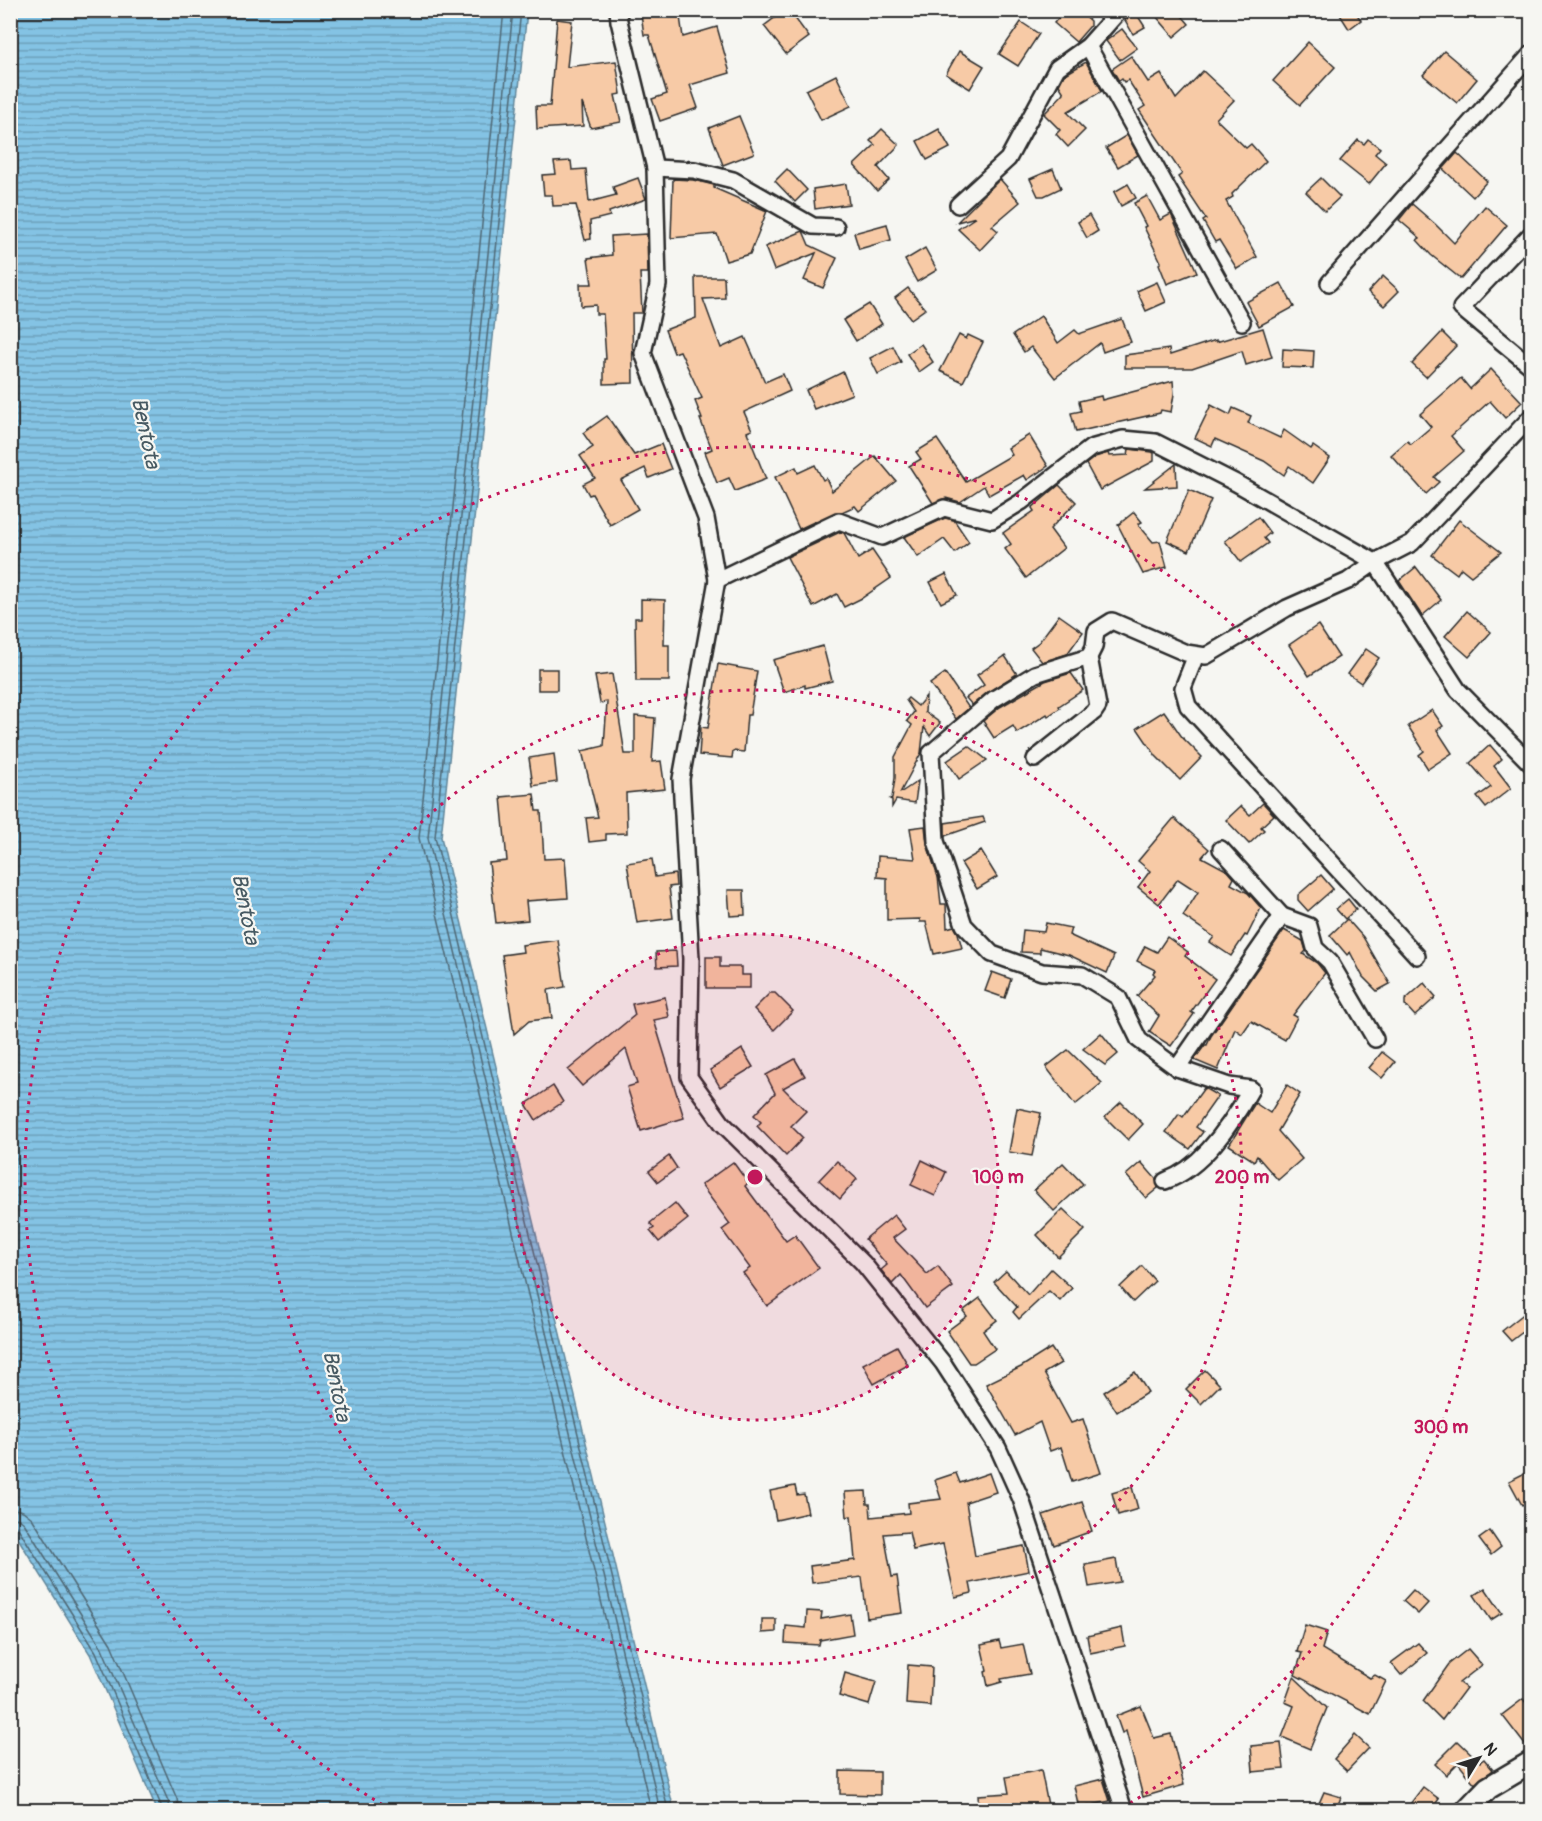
<svg xmlns="http://www.w3.org/2000/svg" width="1542" height="1821" font-family="Pangolin,sans-serif">
<style>
.water{fill:url(#water-rules);stroke:#60869a;stroke-width:1.5}
.lines{fill:none;stroke-linecap:round;stroke-linejoin:round}
.shore{stroke:#4f6875;stroke-width:1.5}
.building{fill:#f7caa6;stroke:#2b2b2b;stroke-width:1.5}
.street-casing{stroke:#2b2b2b;stroke-width:20}
.secondary-casing{stroke:#2b2b2b;stroke-width:26}
.street{stroke:#f6f6f2;stroke-width:15}
.secondary{stroke:#f6f6f2;stroke-width:21}
.ring{fill:none;stroke:#c2185b;stroke-width:3;stroke-dasharray:3 6}
.labels{text-anchor:middle;stroke-width:4.5;stroke-linejoin:round;paint-order:stroke}
.water-label{font-size:21px;font-style:italic;fill:#465962;stroke:#f6f6f2}
.centre{fill:#c2185b;stroke:#f6f6f2;stroke-width:3}
.ring-label{font-size:18px;text-anchor:middle;font-weight:bold;fill:#c2185b;stroke:#f6f6f2;stroke-width:4.5;stroke-linejoin:round;paint-order:stroke}
</style>
<defs>
<pattern id="water-rules" width="6" height="5" patternUnits="userSpaceOnUse" patternTransform="scale(1.5)"><rect width="6" height="5" fill="#84c3e4"/><path d="M0 2.5h6" fill="none" stroke="#6c9fb9"/></pattern>
</defs>
<rect width="100%" height="100%" fill="#f6f6f2"/>
<filter id="ink" filterUnits="userSpaceOnUse"><feTurbulence type="fractalNoise" baseFrequency=".0167" numOctaves="2"/><feDisplacementMap in="SourceGraphic" scale="12" xChannelSelector="R" yChannelSelector="G"/><feConvolveMatrix kernelMatrix="1 2 1 2 8 2 1 2 1" color-interpolation-filters="sRGB"/></filter>
<g filter="url(#ink)">
<!-- water -->
<path class="water" d="M11,10L527,11L441,837L674,1810H157L90,1654L11,1527Z"/>
<g class="lines">
<!-- shore -->
<g class="shore">
<path d="M504,10L419,838L651,1810"/>
<path d="M513,10L428,838L660,1810"/>
<path d="M521,10L435,837L668,1810"/>
<path d="M10,1508L23,1511L32,1518L111,1644L177,1799L179,1810"/>
<path d="M10,1517L19,1519L24,1523L102,1648L169,1803L170,1810"/>
<path d="M10,1525L18,1528L96,1652L163,1810"/>
</g>
</g>
<!-- building -->
<g class="building">
<path d="M679,10L683,37L717,27L730,73L690,85L698,108L660,121L652,99L667,94L649,35H644L641,14Z"/>
<path d="M785,10H789L809,37L786,54L764,26Z"/>
<path d="M1065,10H1078L1090,21V26L1076,42L1054,23Z"/>
<path d="M1163,10H1177L1189,24L1174,37L1156,16Z"/>
<path d="M1337,10H1354L1361,20L1349,29Z"/>
<path d="M1136,13L1145,27L1133,34L1125,20Z"/>
<path d="M557,19L572,21L567,67L616,61L621,94L615,95L621,122L591,128L582,103L583,126L537,129L536,106H550Z"/>
<path d="M1021,22L1039,34L1018,66L999,54Z"/>
<path d="M1122,29L1137,48L1120,60L1106,41Z"/>
<path d="M1308,42L1335,67L1300,105L1273,81Z"/>
<path d="M959,51L984,66L970,89L946,74Z"/>
<path d="M1444,51L1477,79L1457,103L1423,75Z"/>
<path d="M1131,56L1148,82L1161,74L1176,99L1203,71L1234,100L1216,119L1246,148L1251,144L1266,161L1232,194L1233,197L1226,201L1257,257L1237,269L1219,240L1215,242L1203,221L1206,219L1178,177L1182,174L1139,110L1145,106L1128,80L1124,82L1122,79L1119,81L1112,69Z"/>
<path d="M1086,62L1102,91L1067,112L1085,130L1068,147L1056,134L1060,130L1044,114L1064,93L1059,85L1064,75Z"/>
<path d="M836,75L851,106L821,120L806,90Z"/>
<path d="M739,116L754,153L723,165L709,128Z"/>
<path d="M882,129L899,145L878,167L889,180L877,191L854,165L875,145L870,141Z"/>
<path d="M939,129L950,148L927,160L917,141Z"/>
<path d="M1127,135L1138,155L1118,167L1106,148Z"/>
<path d="M1368,139L1380,148L1375,154L1386,163L1369,184L1340,161L1358,140L1364,144Z"/>
<path d="M1457,153L1487,181L1473,197L1443,169Z"/>
<path d="M571,161L572,170L586,169L589,202L616,195L613,187L638,178L646,199L609,212L610,216L590,221L591,239L585,240L576,205L553,206L552,195H544L542,175L556,174L554,162Z"/>
<path d="M787,169L807,190L795,202L775,181Z"/>
<path d="M1053,169L1061,188L1044,196H1038L1030,179Z"/>
<path d="M1321,178L1340,197L1325,211L1306,192Z"/>
<path d="M673,179L693,180L714,185V188L767,211L750,254L726,261L717,234L671,238Z"/>
<path d="M1000,179L1020,202L992,226L998,231L980,250L958,229L976,217L957,222Z"/>
<path d="M846,184L849,204L815,209L813,189Z"/>
<path d="M1128,184L1136,198L1121,206L1114,192Z"/>
<path d="M1147,196L1160,220L1171,214L1197,272L1167,284L1159,264L1161,262L1144,227L1146,226L1134,203Z"/>
<path d="M1412,204L1435,224L1454,243L1485,206L1507,225L1461,279L1431,255L1417,240L1420,238L1399,220Z"/>
<path d="M1089,215L1098,231L1087,238L1078,222Z"/>
<path d="M887,224L891,240L859,249L854,233Z"/>
<path d="M803,231L809,245L837,258L823,288L804,280L816,253L774,270L765,247Z"/>
<path d="M647,234L648,273H640L642,313H632L633,383L604,384V359H606L603,314H596V305L581,306L580,284H592L588,258L612,255L611,236Z"/>
<path d="M925,248L937,270L917,282L905,260Z"/>
<path d="M1383,276L1399,291L1384,306L1368,292Z"/>
<path d="M695,277H724L725,298L703,299L721,348L745,337L765,382L783,374L790,391L744,412L752,430L747,432L766,479L735,491L729,478L717,483L705,452L712,449L700,419H702L695,401L702,398L680,351L674,353L665,330L696,318Z"/>
<path d="M1157,282L1166,302L1146,311L1137,291Z"/>
<path d="M1281,283L1294,307L1259,326L1246,302Z"/>
<path d="M908,288L925,309L911,319L895,298Z"/>
<path d="M869,304L882,324L856,341L843,320Z"/>
<path d="M1041,316L1058,343L1075,330L1079,334L1122,319L1131,342L1103,352L1100,343L1055,378L1031,347L1024,352L1013,335Z"/>
<path d="M1263,328L1272,357L1246,365L1242,351L1192,368H1125V355L1169,349L1170,355L1216,340V342Z"/>
<path d="M1442,332L1456,346L1426,377L1412,364Z"/>
<path d="M959,335L966,339L968,335L983,342L963,382L940,371Z"/>
<path d="M921,344L933,362L919,372L907,354Z"/>
<path d="M893,346L901,362L878,374L870,358Z"/>
<path d="M1283,349L1314,351L1313,368L1282,367Z"/>
<path d="M1491,369L1522,402L1505,418L1490,401L1451,436L1464,451L1434,477L1439,482L1426,494L1391,455L1407,441L1411,444L1431,427L1420,414L1461,378L1470,389Z"/>
<path d="M843,372L852,394L814,409L806,390Z"/>
<path d="M1173,381L1174,394L1171,412L1161,410L1160,413L1076,432L1071,413L1081,411L1079,401L1101,396L1102,400Z"/>
<path d="M1211,405L1230,415L1233,408L1251,416L1248,423L1280,438L1284,430L1311,449L1313,446L1330,458L1313,483L1289,466L1284,475L1264,461L1215,439L1212,446L1195,438Z"/>
<path d="M607,416L634,455L661,444L671,469L649,478L645,468L621,480L638,509L610,525L592,494L589,495L583,484L595,478L580,456L593,447L583,433Z"/>
<path d="M1029,435L1048,466L1027,480L1024,475L989,495L984,486L960,502L946,498L933,503L909,466L921,459L916,452L937,439L966,482L1012,455L1008,448Z"/>
<path d="M1129,449L1152,452L1154,453V461L1100,490L1086,464L1095,457L1108,453L1109,456L1128,455Z"/>
<path d="M875,456L896,481L859,511L855,506L842,512H835L799,529L775,477L796,467L798,473L815,465L823,480L826,478L832,491Z"/>
<path d="M1176,464L1177,486L1145,488Z"/>
<path d="M1059,485L1076,502L1050,529L1064,548L1026,578L1005,549L1011,544L1003,533L1034,511L1032,508Z"/>
<path d="M1189,490L1211,500L1189,551L1167,541Z"/>
<path d="M1134,512L1142,522L1138,524L1153,542L1160,541L1167,567L1143,574L1118,525Z"/>
<path d="M1258,517L1270,533L1264,538L1268,543L1241,562L1225,541Z"/>
<path d="M945,518L954,520L969,542L955,553L944,539L918,557L904,537Z"/>
<path d="M1459,520L1501,552L1471,576L1461,568L1457,574L1432,555Z"/>
<path d="M840,532L844,533L858,559L872,550L891,578L862,598L844,607L837,594L813,607L787,557Z"/>
<path d="M1416,567L1441,600L1422,616L1399,581Z"/>
<path d="M946,574L957,595L941,603L930,582Z"/>
<path d="M641,599L665,600L664,645H669V681H636L635,618H641Z"/>
<path d="M1467,611L1491,632L1469,657L1445,636Z"/>
<path d="M1059,615L1083,632L1067,654L1042,662L1031,648L1039,642Z"/>
<path d="M1318,625L1339,657L1309,676L1289,645Z"/>
<path d="M823,646L832,681L805,688V685L784,692L773,660Z"/>
<path d="M1366,649L1379,658L1361,683L1348,674Z"/>
<path d="M1005,656L1017,674L989,691L972,705L966,698L984,685L977,675Z"/>
<path d="M718,664L757,671L750,715H747L744,752L733,751L732,758L699,755L701,727L708,728Z"/>
<rect x="538" y="669" width="19" height="21"/>
<path d="M945,673L969,708L956,719L930,684Z"/>
<path d="M1071,673L1083,690L1059,706L1060,708L1048,716L1047,714L1017,733L1013,726L994,738L983,721L1000,707L1045,681Z"/>
<path d="M612,674L625,754H635V716L655,718L652,762L661,761L665,789L626,793L627,833L606,834V840L589,842L586,818L598,817L582,751L604,746L607,702L600,703L595,676Z"/>
<path d="M926,696L925,712L940,723L930,736L924,727L921,753L900,793L918,781L915,803L896,800L892,807V800L890,799L892,798L895,778V757L912,725L907,721L914,712L906,700L908,698L918,706Z"/>
<path d="M1432,710L1443,726L1437,730L1452,753L1428,769L1419,755L1424,751L1408,726Z"/>
<path d="M1164,711L1182,737L1202,757L1180,780L1156,756L1137,728Z"/>
<path d="M1490,745L1502,759L1494,766L1511,788L1486,808L1477,797L1491,787L1470,763Z"/>
<path d="M969,746L987,760L959,779L947,761Z"/>
<path d="M554,754L557,782L533,786L529,758Z"/>
<path d="M534,794L536,811H541L544,859L565,858L568,898L526,901L528,920L496,923L489,863L507,861L501,797Z"/>
<path d="M1263,803L1274,815L1261,827L1264,830L1249,844L1226,820L1241,806L1250,815Z"/>
<path d="M983,817L985,822L945,836V823Z"/>
<path d="M1174,818L1209,849L1202,857L1228,871L1234,878L1231,884L1248,893L1261,908L1247,936L1245,935L1231,956L1210,942L1214,937L1183,916L1198,892L1178,879L1159,904L1138,887L1150,871L1138,861Z"/>
<path d="M925,826L927,844L938,877L941,904H946L947,928L954,926L958,933L962,948L934,954L926,922H920V919L887,920V878L877,877L878,856L915,859L910,828Z"/>
<path d="M981,851L997,877L977,889L961,863Z"/>
<path d="M652,859L655,877L675,874L676,886L669,887L673,918L637,923L627,863Z"/>
<path d="M1321,875L1333,889L1308,911L1298,900V895Z"/>
<path d="M728,890H744L745,915L730,916Z"/>
<path d="M1348,899L1356,909L1345,919L1336,909Z"/>
<path d="M1347,919L1363,937L1390,984L1377,991L1363,977L1350,952L1347,955L1330,935Z"/>
<path d="M1046,923L1071,928L1069,935L1114,956L1107,973L1069,955L1040,948V953L1021,952L1023,930L1044,932Z"/>
<path d="M1284,930L1303,941L1306,951L1303,954L1317,963L1325,973L1293,1015L1297,1017L1285,1040L1251,1021L1242,1034L1235,1029L1218,1070L1194,1060L1205,1045H1207L1211,1036Z"/>
<path d="M1167,937L1188,952L1185,956L1215,979L1191,1012L1194,1014L1171,1046L1149,1032L1159,1016L1137,996L1155,975L1153,973L1155,970L1137,961L1145,946L1157,952Z"/>
<path d="M558,940L565,987L548,990L552,1018L529,1021L514,1034L502,955L523,952L522,945Z"/>
<path d="M676,951L677,966L657,967L656,952Z"/>
<path d="M706,957H720V967H741V975H750V988H706Z"/>
<path d="M992,972L1011,979L1005,998L985,991Z"/>
<path d="M1424,983L1436,997L1415,1016L1405,1005V1000Z"/>
<path d="M770,993H775L793,1011L774,1030L754,1009Z"/>
<path d="M665,997L669,1017L654,1020L684,1118L641,1131L627,1087L637,1084L626,1049L582,1086L568,1070L635,1015L632,1004Z"/>
<path d="M1101,1033L1118,1054L1105,1065L1083,1049Z"/>
<path d="M742,1049L753,1067L720,1087L710,1070Z"/>
<path d="M1068,1050L1102,1083L1075,1105L1046,1067Z"/>
<path d="M1382,1052L1395,1062L1382,1078L1369,1068Z"/>
<path d="M795,1059L805,1076L783,1088L806,1111L791,1126L803,1138L786,1156L757,1126L761,1122L754,1115L775,1093L766,1075Z"/>
<path d="M1287,1085L1300,1094L1278,1131L1302,1159L1278,1180L1257,1156L1254,1161L1229,1145L1255,1103L1270,1113Z"/>
<path d="M553,1086L563,1102L536,1120L526,1104Z"/>
<path d="M1204,1088L1218,1096L1196,1127L1203,1132L1190,1149L1166,1132L1179,1114L1183,1117Z"/>
<path d="M1121,1102L1143,1124L1128,1140L1105,1117Z"/>
<path d="M1017,1108L1041,1113L1032,1156L1009,1152Z"/>
<path d="M669,1156L677,1168L658,1182L649,1171Z"/>
<path d="M922,1160L946,1172L935,1196L911,1185Z"/>
<path d="M837,1161L857,1179L840,1199L819,1180Z"/>
<path d="M733,1162L748,1183L745,1186L786,1241L795,1235L819,1268L767,1306L743,1273L750,1268L722,1230L730,1224L701,1185Z"/>
<path d="M1141,1162L1156,1179L1158,1188L1146,1198L1126,1175Z"/>
<path d="M1063,1163L1083,1184L1054,1211L1034,1190Z"/>
<path d="M675,1203L688,1219L659,1242L650,1231L654,1228L650,1223Z"/>
<path d="M1063,1209L1085,1230L1058,1257L1037,1235Z"/>
<path d="M894,1215L905,1229L893,1238L927,1274L938,1266L953,1287L925,1308L901,1275L892,1284L881,1270L887,1265L865,1239Z"/>
<path d="M1142,1266L1155,1281L1133,1302L1120,1287Z"/>
<path d="M1051,1269L1072,1288L1060,1301L1049,1291L1019,1319L1013,1312L1017,1307L994,1282L1006,1271L1028,1295Z"/>
<path d="M980,1298L997,1320L983,1331L995,1349L974,1363H969L947,1331L967,1316L963,1311Z"/>
<path d="M1526,1312L1532,1320V1325L1511,1341L1502,1331Z"/>
<path d="M897,1346L908,1365L874,1384L863,1364Z"/>
<path d="M1051,1348L1061,1363L1044,1373L1071,1423L1083,1419L1101,1473L1072,1482L1061,1447L1050,1451L1040,1422L1015,1435L986,1384L1021,1367Z"/>
<path d="M1205,1370L1220,1385L1201,1404L1186,1389Z"/>
<path d="M1135,1372L1148,1392L1117,1412L1104,1392Z"/>
<path d="M956,1473L960,1483L989,1473L996,1492L966,1502L975,1556L1024,1546L1029,1571L970,1583L972,1593L955,1597L943,1544L913,1550L909,1532L884,1534L892,1577L897,1576L902,1613L867,1618L862,1577L812,1583L810,1566L855,1560L851,1516L847,1517L845,1492L866,1491L867,1504H870L871,1517L909,1513L908,1503L941,1499L935,1480Z"/>
<path d="M1525,1473L1532,1486V1500L1522,1505L1509,1481Z"/>
<path d="M795,1486L797,1495L804,1494L808,1513L776,1520L770,1491Z"/>
<path d="M1132,1487L1138,1509L1118,1515L1112,1493Z"/>
<path d="M1082,1502L1092,1531L1054,1545L1043,1515Z"/>
<path d="M1490,1531L1501,1547L1491,1555L1479,1539Z"/>
<path d="M1116,1559L1120,1582L1089,1587L1085,1565Z"/>
<path d="M1485,1588L1502,1613L1491,1620L1474,1595Z"/>
<path d="M1413,1590L1428,1603L1418,1614L1403,1601Z"/>
<path d="M807,1611L822,1612L821,1619L850,1614L853,1634L820,1640L819,1645L785,1643L786,1626L806,1628Z"/>
<path d="M762,1619H776V1632L762,1633Z"/>
<path d="M1305,1625L1327,1632L1322,1649L1370,1678L1375,1675L1386,1681L1370,1714L1295,1675L1302,1653L1297,1652Z"/>
<path d="M1122,1628L1125,1646L1090,1653L1087,1636Z"/>
<path d="M999,1641L1001,1648L1023,1644L1030,1674L1001,1679L1002,1682L988,1686L985,1672L987,1671L981,1645Z"/>
<path d="M1418,1643L1427,1653L1401,1675L1391,1663Z"/>
<path d="M1468,1649L1482,1665L1459,1683L1466,1688L1442,1720L1423,1701L1449,1664Z"/>
<path d="M908,1665L932,1667L930,1706L906,1704Z"/>
<path d="M845,1673L876,1682L869,1705L839,1696Z"/>
<path d="M1294,1677L1327,1708L1310,1749L1282,1737L1294,1706L1285,1702Z"/>
<path d="M1523,1699L1532,1710V1749L1529,1750L1502,1715Z"/>
<path d="M1141,1706L1154,1738L1171,1734L1184,1785L1143,1797L1126,1731L1122,1733L1116,1716Z"/>
<path d="M1355,1735L1369,1748L1347,1771L1334,1759Z"/>
<path d="M1458,1741L1480,1762L1484,1759L1493,1770L1475,1784L1458,1763L1446,1775L1435,1764Z"/>
<path d="M1281,1743L1284,1769L1253,1772L1251,1746Z"/>
<path d="M1041,1770L1049,1810H979L978,1795L1009,1793L1006,1777Z"/>
<path d="M840,1771L880,1772V1795L840,1794Z"/>
<path d="M1103,1779L1110,1801L1079,1808L1074,1786Z"/>
<path d="M1423,1787L1439,1799L1431,1810H1419L1410,1804Z"/>
<path d="M1324,1792L1341,1797L1336,1810H1316Z"/>
</g>
<g class="lines">
<defs>
<g id="street">
<path d="M618,10L619,21L655,168L658,285L643,353L706,518L717,580L681,779L691,959L689,1077L722,1123L863,1263L943,1363L998,1448L1021,1499L1124,1810"/>
<path d="M1088,46L1242,322"/>
<path d="M655,168L694,170L733,180L813,226L836,227"/>
<path d="M958,205L1008,159L1057,68L1088,46L1120,10"/>
<path d="M1532,233L1461,308L1532,367"/>
<path d="M1329,283L1532,53"/>
<path d="M717,580L839,521L882,537L944,508L992,520L1021,502L1091,448L1123,439L1155,442L1236,483L1375,562L1412,543L1532,416"/>
<path d="M1196,655L1183,688L1188,706L1417,956"/>
<path d="M1089,657L1035,674L994,699L931,753L936,841L964,925L992,954L1042,972L1082,975L1118,997L1139,1040L1177,1068L1282,916"/>
<path d="M1035,759L1094,712L1098,706L1089,657L1094,647L1096,631L1112,621L1186,653L1206,656L1287,608L1348,581L1375,562L1458,690L1532,765"/>
<path d="M1221,849L1282,916L1309,926L1315,948L1330,962L1375,1039"/>
<path d="M1165,1181C1203,1168 1232,1123 1251,1089L1229,1086L1177,1068"/>
</g>
<path id="secondary" d="M1467,1810L1488,1788L1532,1762"/>
</defs>
<!-- street casing -->
<use href="#street" class="street-casing"/>
<!-- secondary casing -->
<use href="#secondary" class="secondary-casing"/>
<!-- street -->
<use href="#street" class="street"/>
<!-- secondary -->
<use href="#secondary" class="secondary"/>
</g>
</g>
<!-- distance rings -->
<circle cx="755" cy="1177" r="243" fill="#c2185b" fill-opacity=".12"/>
<g class="ring">
<circle cx="755" cy="1177" r="243"/>
<circle cx="755" cy="1177" r="487"/>
<path d="M390 1809A730 730 0 1 1 1120 1809"/>
</g>
<g class="labels">
<!-- water labels -->
<g class="water-label">
<text transform="translate(146 433) rotate(78)" y="7">Bentota</text>
<text transform="translate(246 909) rotate(79)" y="7">Bentota</text>
<text transform="translate(337 1386) rotate(79)" y="7">Bentota</text>
</g>
</g>
<circle cx="755" cy="1177" r="9" class="centre"/>
<g class="ring-label">
<text x="998" y="1183">100 m</text>
<text x="1242" y="1183">200 m</text>
<text x="1441" y="1433">300 m</text>
</g>
<!-- margin -->
<rect width="1542" height="1821" fill="none" stroke="#f6f6f2" stroke-width="36"/>
<rect x="18" y="18" width="1506" height="1785" fill="none" stroke="#2b2b2b" stroke-width="2" filter="url(#ink)"/>
<!-- north arrow -->
<g transform="translate(1479 1758) rotate(52)" stroke="#f6f6f2" stroke-width="4.5" paint-order="stroke">
<path d="M0-4.5L10 22L0 15L-10 22Z" fill="#2b2b2b"/>
<text y="-9" font-size="16" font-weight="bold" text-anchor="middle" fill="#2b2b2b">N</text>
</g>
</svg>
